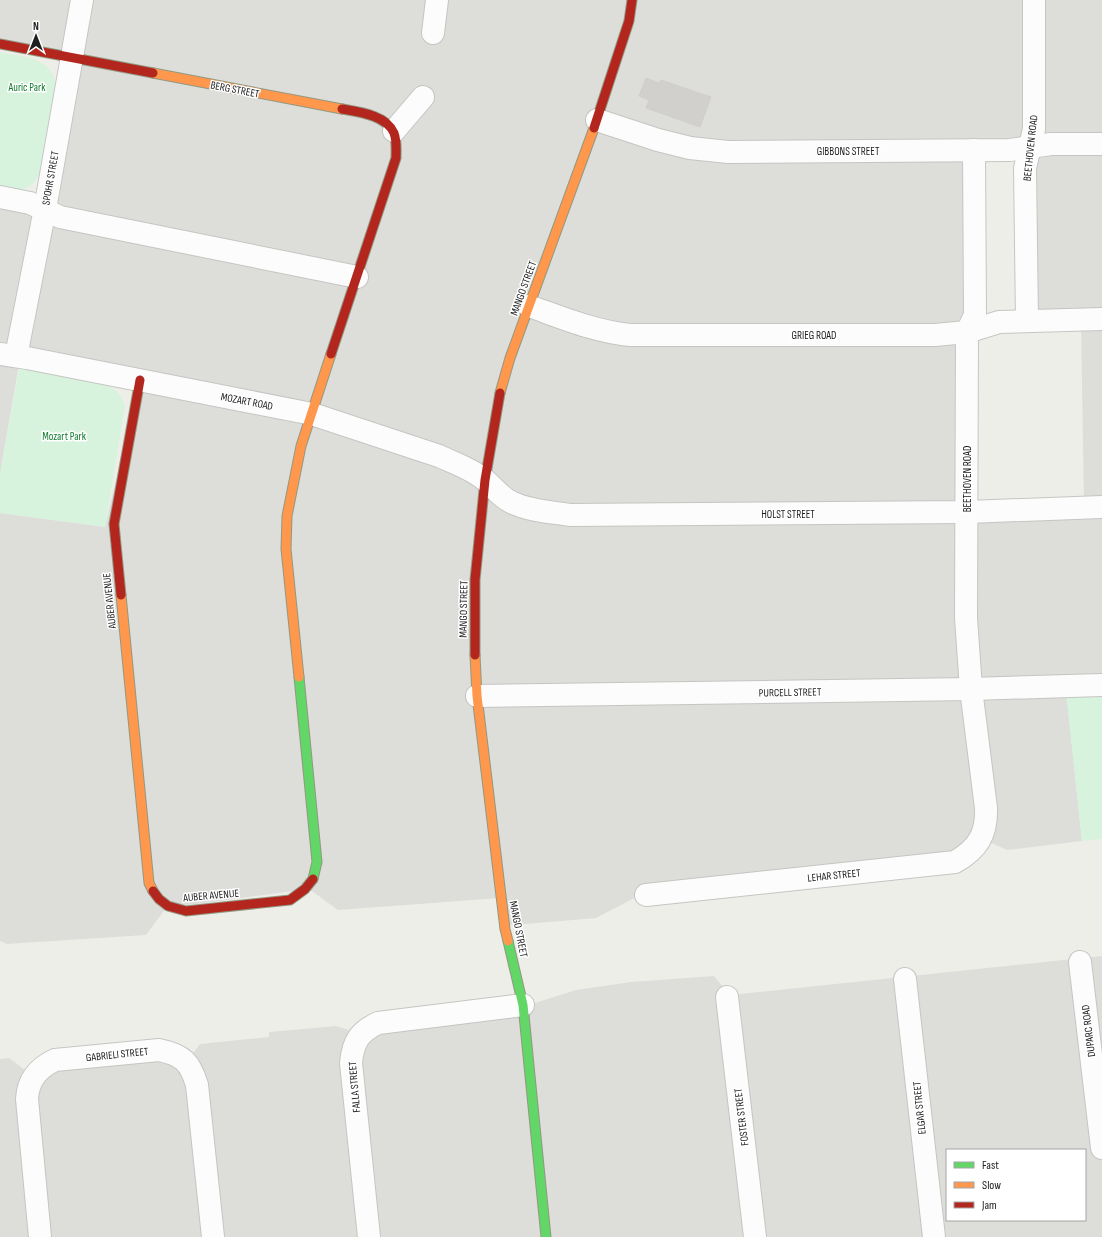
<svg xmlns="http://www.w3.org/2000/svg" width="1102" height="1237" font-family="'Sofia Sans Condensed',sans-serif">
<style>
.residential{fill:#ddddda;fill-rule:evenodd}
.park{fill:#d8f3dd}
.building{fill:#d1d0cc;stroke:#d1cfca}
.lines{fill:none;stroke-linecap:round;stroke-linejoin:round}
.street-casing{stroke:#c5c5c3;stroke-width:24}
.fast-casing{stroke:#929881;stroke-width:11}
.slow-casing{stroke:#929881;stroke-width:11}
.jam-casing{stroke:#929881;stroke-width:11}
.street{stroke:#fcfcfc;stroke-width:22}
.fast{stroke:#63d668;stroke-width:9}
.slow{stroke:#ff974d;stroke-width:9}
.jam{stroke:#b3261e;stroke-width:9}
.labels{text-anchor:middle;stroke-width:3;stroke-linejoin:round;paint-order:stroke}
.park-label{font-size:11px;fill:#117b2e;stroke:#fff}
.street-label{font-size:11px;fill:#202020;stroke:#fff}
</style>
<rect width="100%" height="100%" fill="#eeeee9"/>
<!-- residential -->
<g class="residential">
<path d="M0,0H1102V686L1066,688L1082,841L1007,850L980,838L965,855L644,893L596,918L503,926L500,898L338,910L309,889L166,908L146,935L7,944L0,941V513L105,527L139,382L20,358L0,474V198L45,211L72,59L0,45ZM1029,147L1026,322L1081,321L1084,509L965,514L973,149Z"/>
<path d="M1102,956V1237H0V1059L9,1058L32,1075L48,1061H187L200,1044L269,1037V1032L336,1026L362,1034L522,1007L576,990L631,982L714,976L730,995ZM947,1150H1085V1220H947Z"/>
</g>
<!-- park -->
<g class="park">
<path d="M0,52C23,57 50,56 56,84L41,171C31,191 21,193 0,189Z"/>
<path d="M19,368L106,385C116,389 122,395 125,406L105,527L0,513V474Z"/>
<path d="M1102,692V839L1082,841L1066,693Z"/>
</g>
<!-- building -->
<path class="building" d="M646,78L659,83L661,80L711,97L700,127L646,108L649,100L639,96Z"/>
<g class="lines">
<defs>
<g id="street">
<path d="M433,33L437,0"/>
<path d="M597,120L658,140L690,148L728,152L1010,150L1051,144H1102"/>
<path d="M394,131L423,97"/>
<path d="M0,197L30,203L60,217L357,277"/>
<path d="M529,306C563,318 593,331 630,335H935L967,332L999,322L1102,319"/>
<path d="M1027,320L1025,168L1034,129V0"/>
<path d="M0,354L27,358L312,414L439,456C454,463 472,469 485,480C495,488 501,498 513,503C531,511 551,512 570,515L967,512L1102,507"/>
<path d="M16,356L45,209L82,0"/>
<path d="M477,696L971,689L1102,685"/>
<path d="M646,895L955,862C978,849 987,834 986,808L971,689L966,618L967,332L975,315L974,150"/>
<path d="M1080,962L1102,1148"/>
<path d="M905,979L934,1237"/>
<path d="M727,997L755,1237"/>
<path d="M40,1237L27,1099C28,1080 38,1068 55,1060L159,1050C183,1055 190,1062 197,1085L213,1237"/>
<path d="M369,1237L351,1063C353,1042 359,1032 378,1023L523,1005"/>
</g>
<g id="fast">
<path d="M299,677L317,862L313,879"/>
<path d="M508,941L523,1005L546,1237"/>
</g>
<g id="slow">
<path d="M153,73L342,109"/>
<path d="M500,393L510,358L594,128"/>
<path d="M121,595L149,883L153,891"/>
<path d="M475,655L477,696L505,929L508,941"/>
<path d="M299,677L286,549L287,516L301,446L331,354"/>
</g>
<g id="jam">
<path d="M0,44L153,73"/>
<path d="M594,128L629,21L632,0"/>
<path d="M331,354L396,158C396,150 397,141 394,133C386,115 359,112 342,109"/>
<path d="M121,595L114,524L140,380"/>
<path d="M475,655V580L485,480L500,393"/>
<path d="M153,891L159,899L168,906L186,911L290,900L305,889L313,879"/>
</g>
</defs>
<!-- street casing -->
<use href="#street" class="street-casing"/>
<!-- fast casing -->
<use href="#fast" class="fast-casing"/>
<!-- slow casing -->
<use href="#slow" class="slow-casing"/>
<!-- jam casing -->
<use href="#jam" class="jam-casing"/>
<!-- street -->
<use href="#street" class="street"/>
<!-- fast -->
<use href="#fast" class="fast"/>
<!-- slow -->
<use href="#slow" class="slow"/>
<!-- jam -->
<use href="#jam" class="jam"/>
</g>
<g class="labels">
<!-- park labels -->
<g class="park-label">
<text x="27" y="91">Auric Park</text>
<text x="64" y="440">Mozart Park</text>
</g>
<!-- street labels -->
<g class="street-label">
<text transform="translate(235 89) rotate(11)" y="4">BERG STREET</text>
<text transform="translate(1030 148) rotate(-84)" y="4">BEETHOVEN ROAD</text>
<text x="848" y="155">GIBBONS STREET</text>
<text transform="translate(50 178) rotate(-80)" y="4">SPOHR STREET</text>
<text transform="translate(523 288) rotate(-70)" y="4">MANGO STREET</text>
<text x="814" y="339">GRIEG ROAD</text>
<text transform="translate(247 401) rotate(11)" y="4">MOZART ROAD</text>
<text transform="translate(967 479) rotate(-90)" y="4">BEETHOVEN ROAD</text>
<text x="788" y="518">HOLST STREET</text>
<text transform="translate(109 601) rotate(-96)" y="4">AUBER AVENUE</text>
<text transform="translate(463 609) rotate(-89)" y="4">MANGO STREET</text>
<text transform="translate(790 692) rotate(-1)" y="4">PURCELL STREET</text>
<text transform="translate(834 875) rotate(-6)" y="4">LEHAR STREET</text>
<text transform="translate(211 895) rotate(-5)" y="4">AUBER AVENUE</text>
<text transform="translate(519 929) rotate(79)" y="4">MANGO STREET</text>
<text transform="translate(1088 1031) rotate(-97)" y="4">DUPARC ROAD</text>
<text transform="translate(117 1054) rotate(-6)" y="4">GABRIELI STREET</text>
<text transform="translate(354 1087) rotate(-95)" y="4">FALLA STREET</text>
<text transform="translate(919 1108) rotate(-96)" y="4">ELGAR STREET</text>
<text transform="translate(741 1117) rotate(-97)" y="4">FOSTER STREET</text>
</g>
</g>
<!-- legend -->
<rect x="946" y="1149" width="140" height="72" fill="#ffffff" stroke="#a6a6a6"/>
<rect x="954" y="1162" width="20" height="6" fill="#63d668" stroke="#a6a6a6"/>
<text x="982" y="1169" font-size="12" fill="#202020">Fast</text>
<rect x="954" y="1182" width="20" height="6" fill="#ff974d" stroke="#a6a6a6"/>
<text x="982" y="1189" font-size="12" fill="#202020">Slow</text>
<rect x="954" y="1202" width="20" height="6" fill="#b3261e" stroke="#a6a6a6"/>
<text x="982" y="1209" font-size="12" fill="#202020">Jam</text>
<!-- north arrow -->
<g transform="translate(36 36)" stroke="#ffffff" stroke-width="3" paint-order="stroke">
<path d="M0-3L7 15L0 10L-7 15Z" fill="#202020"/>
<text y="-6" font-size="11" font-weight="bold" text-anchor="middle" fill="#202020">N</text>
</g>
</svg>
